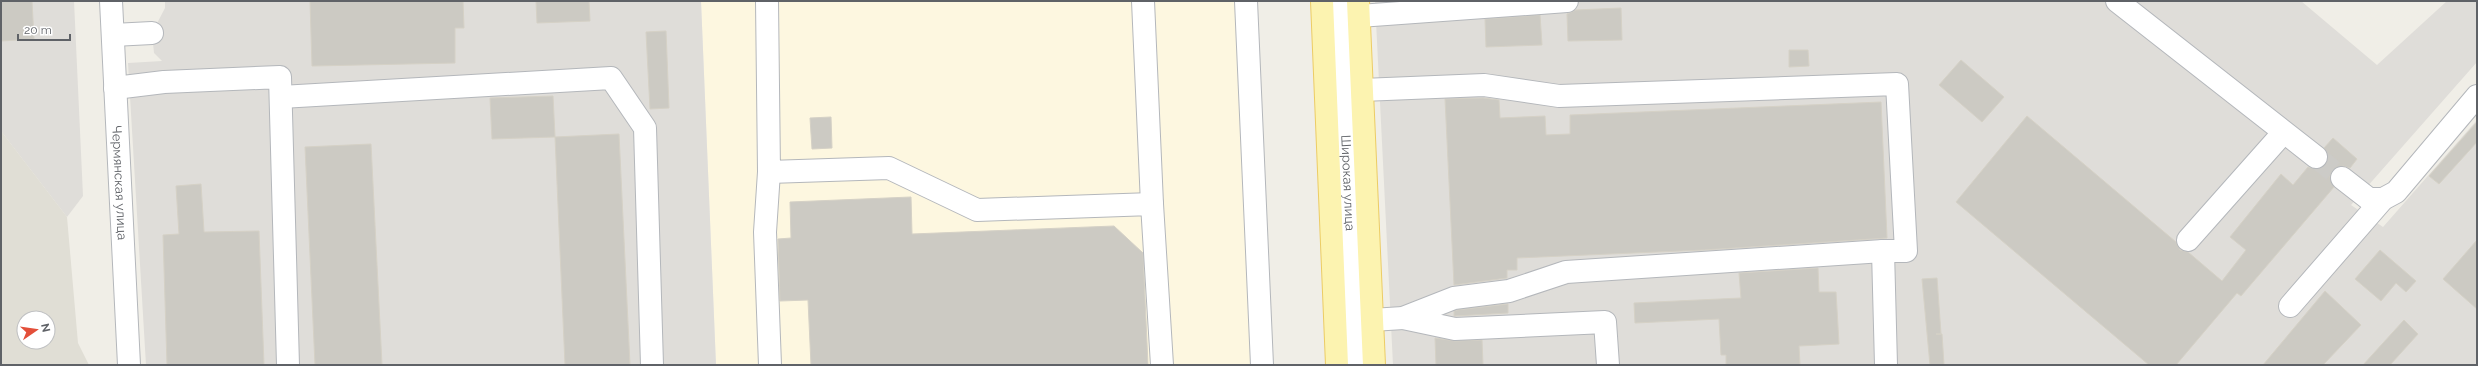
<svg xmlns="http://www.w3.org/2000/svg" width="2478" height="366" font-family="Raleway,sans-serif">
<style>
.commercial{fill:#fdf7e0}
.industrial{fill:#dfddd9}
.education{fill:#e0ded5;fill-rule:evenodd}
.building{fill:#cccac3;stroke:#d5d1c6}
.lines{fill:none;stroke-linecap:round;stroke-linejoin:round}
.minor-tunnel{stroke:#cccbc7;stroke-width:22;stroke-dasharray:22 11;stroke-linecap:butt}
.minor-casing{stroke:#b4b7bb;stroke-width:24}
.major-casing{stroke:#eccc64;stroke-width:24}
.minor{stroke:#fff;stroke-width:22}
.major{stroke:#fcf3b0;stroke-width:22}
.labels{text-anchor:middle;stroke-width:3;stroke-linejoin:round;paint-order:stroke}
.street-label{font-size:13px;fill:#5f6267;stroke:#fff}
</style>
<rect width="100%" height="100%" fill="#f0eee7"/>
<!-- commercial -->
<path class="commercial" d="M701,1H1255L1273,365H716Z"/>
<!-- industrial -->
<g class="industrial">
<path d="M1,1H74L83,196L67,217L1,131Z"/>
<path d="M165,1H701L716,365H146L128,63L162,61L154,53L152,33L165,8Z"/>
<path d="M1375,1H2301L2377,65L2447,1H2477V62L2351,205L2383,227L2477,120V365H1393Z"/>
</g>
<!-- education -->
<path class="education" d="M1,131L67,217L78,343L89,365H1ZM24,318H48V342H24Z"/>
<!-- building -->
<g class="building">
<path d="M1,1H32L34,39L1,41Z"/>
<path d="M310,1H463L464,28H455V63L312,66Z"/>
<path d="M536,1H589L590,21L537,23Z"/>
<path d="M1621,8L1622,40L1568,41L1567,14L1576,10Z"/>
<path d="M1540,15L1542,45L1486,47L1485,19Z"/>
<path d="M666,31L669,108L650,109L646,32Z"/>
<path d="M1789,50H1808L1809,66L1789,67Z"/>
<path d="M1961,60L2004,97L1982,122L1939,85Z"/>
<path d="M553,96L555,137L492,139L490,98Z"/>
<path d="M1483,98L1499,100L1500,118L1545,116L1546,135L1570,134V115L1881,102L1887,238L1704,250L1517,258V270H1507V278L1454,285L1445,99Z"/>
<path d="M2027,116L2176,242L2180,250L2188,252L2222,281L2246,250L2230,237L2281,174L2293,185L2308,167L2315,169L2321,168L2328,159L2324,148L2333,138L2357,159L2350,168L2343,166L2332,170L2330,177L2334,187L2241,296L2237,293L2176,365H2149L1956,202Z"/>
<path d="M831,117L832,148L812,149L810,118Z"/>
<path d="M2477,122V142L2439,184L2429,176Z"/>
<path d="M619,134L630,365H565L555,137Z"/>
<path d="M371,144L382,365H315L305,147Z"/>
<path d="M201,184L204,232L259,231L264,365H167L163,235L179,234L176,186Z"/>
<path d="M911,197L912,234L1114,226L1143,253L1148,365H811L808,300L780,301L778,239L791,238L790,202Z"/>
<path d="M2477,240V309L2443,279Z"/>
<path d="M2380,250L2416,281L2406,292L2396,283L2381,301L2355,279Z"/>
<path d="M1818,268L1819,292H1836L1839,344L1799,346L1800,365H1726V355H1721L1719,319L1635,323L1634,303L1741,298L1739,273Z"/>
<path d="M1937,278L1941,334H1936H1942L1944,365H1930L1922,279Z"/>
<path d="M2325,291L2361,325L2323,365H2263Z"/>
<path d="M1508,304V313L1454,316V311L1457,310Z"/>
<path d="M2404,320L2418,334L2390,365H2363Z"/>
<path d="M1435,338L1455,341L1482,340L1483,365H1436Z"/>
</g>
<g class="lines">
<!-- minor-tunnel -->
<path class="minor-tunnel" d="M2316,157L2342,178"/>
<defs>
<g id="minor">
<path id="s1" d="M111,1L129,365"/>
<path d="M767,1L769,172L889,168L977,210L1152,204L1162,365"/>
<path d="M1143,1L1152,204"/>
<path d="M1246,1L1262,365"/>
<path id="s2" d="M1340,1L1357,365"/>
<path d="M2117,1L2316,157"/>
<path d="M1359,16L1567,1"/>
<path d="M113,35L152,33"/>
<path d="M115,88L164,82L280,77L288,365"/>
<path d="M1362,90L1484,85L1559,96L1897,84L1906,251H1883L1886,365"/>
<path d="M281,97L611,78L645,128L652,365"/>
<path d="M769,172L765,232L770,365"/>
<path d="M2342,178L2369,199H2383"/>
<path d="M2188,240L2283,133"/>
<path d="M2290,306L2383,199L2396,192L2477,96"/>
<path d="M1403,318L1455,329L1605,322L1608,365"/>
<path d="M1372,320L1403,318L1454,298L1509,291L1566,272L1883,251"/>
</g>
<g id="major">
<path d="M1322,1L1337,365"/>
<path d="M1358,1L1374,365"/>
</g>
</defs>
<!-- minor casing -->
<use href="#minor" class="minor-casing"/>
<!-- major casing -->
<use href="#major" class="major-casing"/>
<!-- minor -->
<use href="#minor" class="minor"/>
<!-- major -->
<use href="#major" class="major"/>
</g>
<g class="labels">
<!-- street labels -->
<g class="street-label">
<text dy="5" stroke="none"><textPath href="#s1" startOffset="182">Чермянская улица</textPath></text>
<text dy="5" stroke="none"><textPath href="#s2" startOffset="182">Широкая улица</textPath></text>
</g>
</g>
<!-- border -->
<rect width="2478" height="366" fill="none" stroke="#5f6267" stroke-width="4"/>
<!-- north arrow -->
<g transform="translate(36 330) rotate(77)"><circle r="19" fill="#ffffff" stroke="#bfc0c2"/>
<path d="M0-3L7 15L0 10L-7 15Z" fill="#e34f3a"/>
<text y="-6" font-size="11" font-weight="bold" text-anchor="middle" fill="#5f6267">N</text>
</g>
<!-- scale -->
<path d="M18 34v6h52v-6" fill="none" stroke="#5f6267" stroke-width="2"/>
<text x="24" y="34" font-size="12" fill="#5f6267" stroke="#ffffff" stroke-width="3" paint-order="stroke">20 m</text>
</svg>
